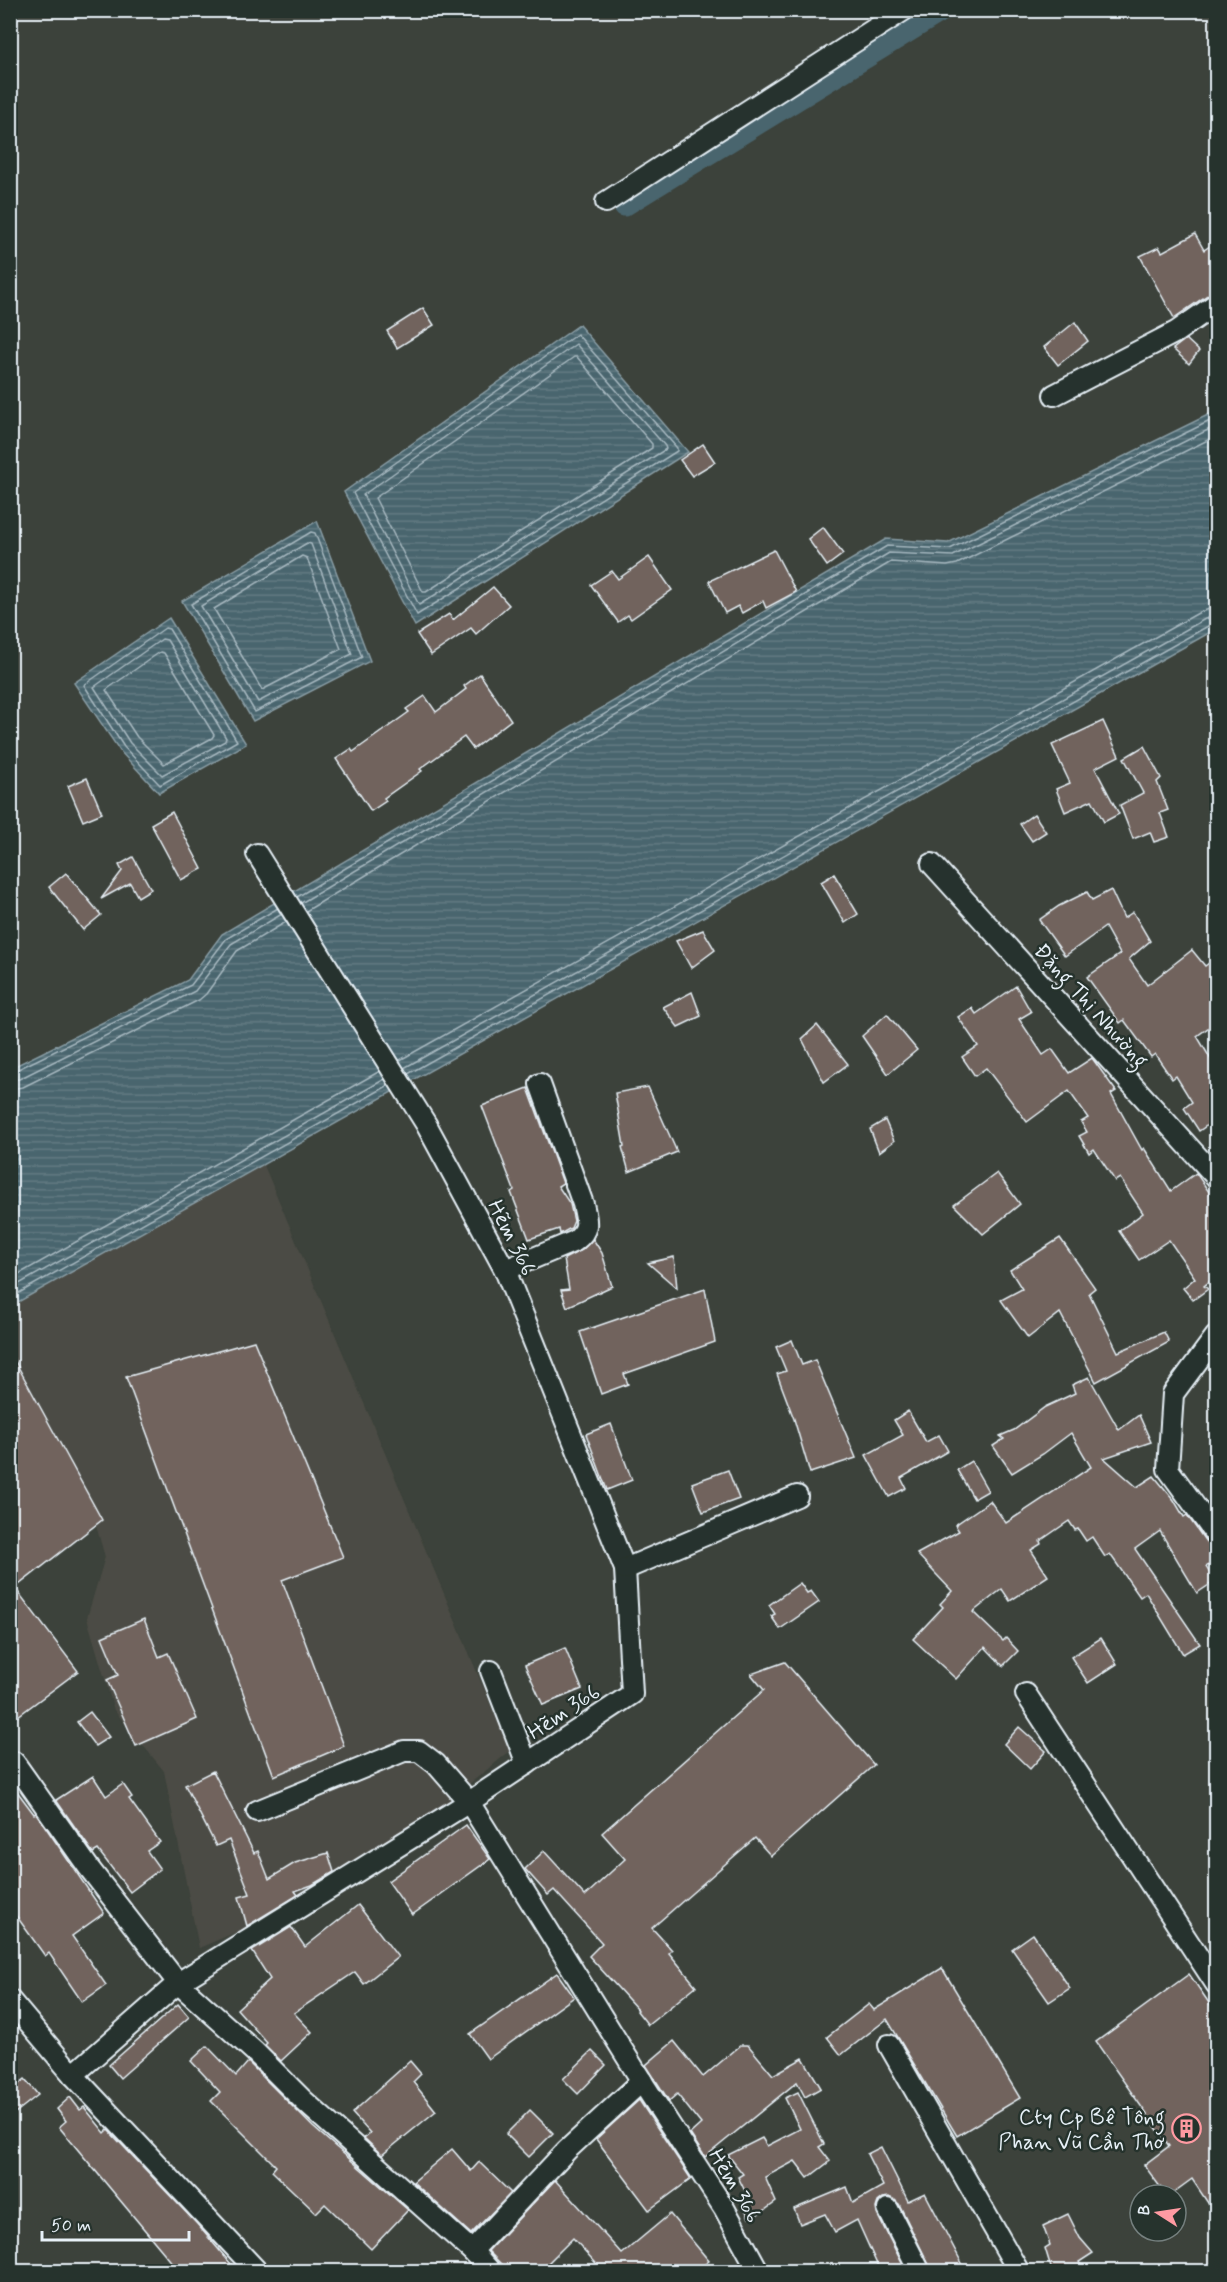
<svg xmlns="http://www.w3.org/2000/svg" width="1227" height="2282" font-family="Mynerve,sans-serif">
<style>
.built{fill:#4c4c45}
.water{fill:url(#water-rules);stroke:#899da5;stroke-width:1.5}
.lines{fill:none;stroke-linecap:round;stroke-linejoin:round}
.shore{stroke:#a8b9c1;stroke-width:1.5}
.canal{stroke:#49656e;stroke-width:21}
.building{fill:#71645d;stroke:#e8f1f8;stroke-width:1.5}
.minor-casing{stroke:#e8f1f8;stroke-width:24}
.minor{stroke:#26332d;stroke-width:20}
.labels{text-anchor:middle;stroke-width:5;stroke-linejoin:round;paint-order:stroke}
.street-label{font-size:22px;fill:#e8f1f8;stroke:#26332d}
.poi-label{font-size:22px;fill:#e8f1f8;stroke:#26332d;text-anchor:end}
</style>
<defs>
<pattern id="water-rules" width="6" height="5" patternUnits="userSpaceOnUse" patternTransform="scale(1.5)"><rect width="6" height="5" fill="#49656e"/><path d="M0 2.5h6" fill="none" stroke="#637c83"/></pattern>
</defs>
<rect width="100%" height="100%" fill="#3c423b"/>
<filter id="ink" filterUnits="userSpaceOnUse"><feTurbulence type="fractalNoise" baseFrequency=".0167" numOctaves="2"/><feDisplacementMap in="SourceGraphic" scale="12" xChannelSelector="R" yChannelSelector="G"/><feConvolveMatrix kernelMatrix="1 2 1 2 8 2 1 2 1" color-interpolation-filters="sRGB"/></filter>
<g filter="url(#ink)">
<!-- built -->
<path class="built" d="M263,1163L510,1751L343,1886L199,1948L164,1771L114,1710L87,1618L105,1557L87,1494L11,1385L10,1306Z"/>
<!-- water -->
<g class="water">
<path d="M579,325L688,452L415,626L344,492Z"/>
<path d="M1216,411V629L11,1306V1068L188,980L222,934L886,539L948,543Z"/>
<path d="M317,521L370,661L253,721L182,601Z"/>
<path d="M169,618L246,744L159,793L120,751L74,683Z"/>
</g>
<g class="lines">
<!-- shore -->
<g class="shore">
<path d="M577,334L677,448V451L417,615L353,493Z"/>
<path d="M576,344L665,446L666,449L419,605L363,495Z"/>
<path d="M574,357H577L652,444V448L426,592H423L375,498Z"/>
<path d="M311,532L315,533L362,657L255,712L191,604Z"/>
<path d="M307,543L311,544L352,654L258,702L201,606Z"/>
<path d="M302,556L307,558L341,649L262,690L214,609Z"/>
<path d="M165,628L169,629L237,741L160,785L124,747L84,685Z"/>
<path d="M162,639L167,640L226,738L225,741L162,775L130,743L94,687Z"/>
<path d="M160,652L164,653L214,735L212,738L164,764L137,737L106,690Z"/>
<path d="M297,897L887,546L950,549L1216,418"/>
<path d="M301,903L889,553L953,556L1216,426"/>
<path d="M306,911L891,562L947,566L957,564L1216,436"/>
<path d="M400,1060L1200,612L1216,607"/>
<path d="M404,1068L1205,619L1216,616"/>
<path d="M10,1073L191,985L226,939L278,908"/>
<path d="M408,1074L1208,626L1216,624"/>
<path d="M10,1080L19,1079L195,991L231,944L282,914"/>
<path d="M10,1089L23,1087L199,1000L206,994L237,951L286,922"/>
<path d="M10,1279L380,1071"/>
<path d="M10,1289L385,1079"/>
<path d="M10,1298L389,1085"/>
</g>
<!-- canal -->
<path class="canal" d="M624,206L944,10"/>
</g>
<!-- building -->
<g class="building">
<path d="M1195,234L1204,250L1216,242V292L1209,294L1174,318L1140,256L1159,247L1162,252Z"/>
<path d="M423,308L434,325L397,348L387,331Z"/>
<path d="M1075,322L1088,341L1058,365L1044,347Z"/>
<path d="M1186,339L1199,351L1189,364L1173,349Z"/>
<path d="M703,444L715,462L692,476L680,460Z"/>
<path d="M823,527L843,554L827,566L808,539Z"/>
<path d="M774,550L796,592L766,608L763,601L742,613L738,606L725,613L709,581Z"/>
<path d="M649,557L672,590L631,619L628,615L618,622L591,585L612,571L618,579Z"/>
<path d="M493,587L509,605L476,634L471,628L431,655L417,634L449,614L453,620Z"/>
<path d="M480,674L511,720L473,749L464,737L420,769L422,771L384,798L386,801L371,811L336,759L351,749L353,752L409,712L406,709L425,696L436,712L466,689L464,686Z"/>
<path d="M1103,721L1119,756L1095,768L1119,814L1104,822L1092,800L1065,812L1056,789L1070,783L1052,745Z"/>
<path d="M1144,746L1161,778L1157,782L1168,810L1160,813L1169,837L1154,842L1150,832L1133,839L1120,805L1143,793L1124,758Z"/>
<path d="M87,778L102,813L83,821L68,786Z"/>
<path d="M172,812L202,869L181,880L151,824Z"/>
<path d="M1034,814L1046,832L1032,841L1020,824Z"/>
<path d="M133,857L151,889L138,897L130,883L101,899L122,871L119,865Z"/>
<path d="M66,873L101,915L83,930L49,887Z"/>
<path d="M834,874L858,914L845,923L821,882Z"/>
<path d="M1111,890L1124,918L1133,912L1150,941L1129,959L1147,985L1192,950L1205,966L1216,958V1022L1197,1036L1216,1068V1119L1199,1131L1184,1108L1192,1102L1176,1076L1172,1079L1155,1054L1151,1057L1124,1020L1120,1023L1087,977L1120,954L1105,927L1065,956L1039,920L1059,906L1087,892L1092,900Z"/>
<path d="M703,930L715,950L691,968L676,941Z"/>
<path d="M1016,986L1031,1012L1019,1019L1043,1055L1052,1049L1069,1073L1092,1058L1116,1091L1111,1094L1142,1150L1144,1148L1171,1191L1196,1173L1216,1202V1276L1204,1286L1208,1289L1193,1300L1183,1288L1195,1278L1169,1240L1139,1260L1119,1231L1143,1213L1120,1178L1115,1181L1094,1149L1089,1153L1079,1136L1087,1132L1081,1122L1088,1118L1069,1091L1027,1122L986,1068L975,1076L962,1057L978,1046L958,1017L972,1008L976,1014Z"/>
<path d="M692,992L701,1016L678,1027L663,1007Z"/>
<path d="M887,1014L917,1050L888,1074L862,1036Z"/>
<path d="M817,1025L848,1064L824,1082L802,1039Z"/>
<path d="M648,1087L677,1152L629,1172L622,1147L624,1146L615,1093Z"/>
<path d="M528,1088L563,1183L558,1186L570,1204L574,1221L571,1228L560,1234L559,1229L529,1239L511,1192L514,1190L482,1106Z"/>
<path d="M885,1120L894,1141L879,1152L870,1129Z"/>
<path d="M997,1173L1020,1204L983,1234L954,1205Z"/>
<path d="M1060,1238L1095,1288L1089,1293L1118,1352L1164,1332L1169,1342L1096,1382L1060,1313L1028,1338L1001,1300L1022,1289L1010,1270Z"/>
<path d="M593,1239L602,1253L612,1286L567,1307L561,1290L569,1289L564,1259L582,1250Z"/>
<path d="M674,1257L677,1288L648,1263Z"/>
<path d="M705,1289L715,1342L624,1374L628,1384L601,1394L580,1332Z"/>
<path d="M792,1340L802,1365L815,1360L856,1458L810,1473L794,1419L777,1374L786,1371L776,1347Z"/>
<path d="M254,1341L343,1557L282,1580L344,1746L274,1776L126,1377Z"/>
<path d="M10,1352L102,1520L15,1588L78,1671L10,1722Z"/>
<path d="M1089,1377L1119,1430L1139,1415L1151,1442L1104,1458L1137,1487L1154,1476L1174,1500L1184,1517L1187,1515L1206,1542L1214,1546L1216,1551V1560L1206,1567L1215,1581L1197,1593L1160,1531L1135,1549L1200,1644L1183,1654L1146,1593L1140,1597L1110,1554L1105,1557L1092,1537L1086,1541L1078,1529L1075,1530L1069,1521L1040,1541L1041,1544L1031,1550L1048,1576L1010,1601L1002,1589L973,1612L1003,1641L1006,1638L1018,1651L1003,1666L985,1647L956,1679L913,1639L943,1607L940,1604L952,1591L917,1554L959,1531L955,1525L990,1501L1006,1523L1091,1467L1071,1433L1043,1454L1012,1473L993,1446L1004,1439L1000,1436L1014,1430L1045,1407L1075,1393L1072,1385Z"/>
<path d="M908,1411L926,1442L939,1435L948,1451L901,1478L906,1488L889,1497L866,1455L903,1435L894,1420Z"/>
<path d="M611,1424L632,1480L607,1490L586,1434Z"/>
<path d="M971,1461L988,1491L974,1499L957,1470Z"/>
<path d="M728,1470L739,1499L703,1512L692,1483Z"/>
<path d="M800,1583L807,1593L811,1591L819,1602L780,1629L771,1616L775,1614L769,1605Z"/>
<path d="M144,1619L159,1657L168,1653L197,1719L136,1746L107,1680L118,1675L102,1637Z"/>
<path d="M1101,1638L1117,1664L1088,1683L1071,1657Z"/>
<path d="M565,1648L582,1689L543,1705L525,1665Z"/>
<path d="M785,1662L874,1765L771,1856L755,1838L652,1928L672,1950L669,1953L696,1986L648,2025L637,2011L638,2010L589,1956L602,1943L554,1890L548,1895L525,1869L544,1851L585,1896L625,1859L602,1833L764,1690L751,1674Z"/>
<path d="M90,1712L109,1737L95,1746L77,1722Z"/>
<path d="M1019,1727L1046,1751L1030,1769L1004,1744Z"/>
<path d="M213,1771L254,1853L258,1851L269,1879L295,1863L328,1853L334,1872L312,1885L295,1891L298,1895L247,1926L239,1897L250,1894L229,1840L216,1846L185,1785Z"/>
<path d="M93,1776L106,1796L123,1784L132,1797L129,1799L160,1842L147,1851L160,1869L130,1892L98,1850L93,1853L56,1800Z"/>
<path d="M10,1782L34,1814L36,1813L104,1913L72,1936L106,1985L82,2002L49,1953L45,1956L10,1907Z"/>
<path d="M466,1825L490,1859L412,1915L388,1881Z"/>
<path d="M358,1905L398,1957L364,1984L355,1972L294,2013L312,2032L281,2061L265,2045L267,2043L237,2009L270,1979L252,1951L291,1927L305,1947Z"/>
<path d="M1033,1934L1070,1988L1049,2002L1012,1949Z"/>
<path d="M942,1968L1020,2098L957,2136L887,2019L841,2055L827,2037L869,2004L874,2010Z"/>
<path d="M557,1973L574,1997L488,2059L470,2034Z"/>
<path d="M1189,1974L1216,2013V2215L1192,2179L1170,2195H1166L1144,2165L1169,2146L1096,2042Z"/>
<path d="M178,2004L189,2017L120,2078L109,2065Z"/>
<path d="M674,2041L703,2077L741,2045H748L773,2075L803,2058L821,2088L805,2097L797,2082L705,2157L690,2134L701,2124L677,2094L669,2101L646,2065Z"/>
<path d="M207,2046L236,2076L248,2062L313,2127L408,2210L371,2249L325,2204L316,2213L272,2171L276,2166L211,2101L220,2092L191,2061Z"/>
<path d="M592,2051L606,2065L578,2094L563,2079Z"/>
<path d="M410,2061L421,2074L413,2082L436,2111L382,2155L364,2138L370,2133L352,2113Z"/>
<path d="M25,2079L38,2095L10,2117V2091Z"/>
<path d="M798,2092L824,2144L819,2147L830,2161L808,2178L795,2161L765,2177L776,2202L762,2212L749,2218L742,2202L749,2199L738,2177L743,2174L728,2155L762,2138L767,2146L800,2129L785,2098Z"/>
<path d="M70,2097L80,2110L84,2107L105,2133L108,2130L197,2224L237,2271H179L59,2127L66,2121L57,2109Z"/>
<path d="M639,2100L691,2179L649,2210L596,2139Z"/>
<path d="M530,2110L553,2133L529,2157L506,2134Z"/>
<path d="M881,2147L908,2201L925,2193L966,2271H932L899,2204L889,2197L883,2198L878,2202L876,2208L877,2214L906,2271H880L857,2220L835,2232L825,2214L800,2224L794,2209L847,2187L853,2203L883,2186L867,2154Z"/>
<path d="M452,2149L471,2171L479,2162L511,2193L471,2234L413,2182Z"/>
<path d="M555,2180L622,2254L670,2214L709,2261L696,2271H603L573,2238L540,2271H508L488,2251Z"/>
<path d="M1068,2214L1080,2238L1093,2253L1079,2262L1084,2271H1052L1045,2248L1050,2245L1043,2226Z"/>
</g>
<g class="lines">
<defs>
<g id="minor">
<path d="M606,202L904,10"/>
<path d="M1054,395L1176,332L1216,304"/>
<path d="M257,854L426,1124L505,1270L625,1569L632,1694L469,1802L646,2088L724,2208L759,2272"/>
<path d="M932,864L1216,1177"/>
<path d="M505,1270L575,1241C590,1230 587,1221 583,1204L540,1084"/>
<path d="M1216,1336L1173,1394L1168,1469L1216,1535"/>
<path d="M625,1569L797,1496"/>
<path d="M491,1671L527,1764"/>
<path d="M1026,1694L1216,1984"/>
<path d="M14,1762L89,1868L178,1983L73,2075"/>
<path d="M257,1811L404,1751H419L436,1764L469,1802L178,1983L255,2052L304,2101L472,2251L491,2272"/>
<path d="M10,2000L73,2075L258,2272"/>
<path d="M889,2045L1019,2272"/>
<path d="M888,2209L920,2272"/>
<path d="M472,2251L567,2150L642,2081"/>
</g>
</defs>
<!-- minor casing -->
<use href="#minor" class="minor-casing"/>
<!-- minor -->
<use href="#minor" class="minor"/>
</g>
</g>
<!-- icons -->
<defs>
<symbol id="building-ring" viewBox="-11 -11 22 22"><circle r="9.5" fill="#26332d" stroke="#ff9aa2" stroke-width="1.5"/><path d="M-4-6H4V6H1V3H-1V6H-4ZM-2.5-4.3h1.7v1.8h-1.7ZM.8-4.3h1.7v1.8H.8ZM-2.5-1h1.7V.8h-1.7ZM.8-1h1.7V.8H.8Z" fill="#ff9aa2"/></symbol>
</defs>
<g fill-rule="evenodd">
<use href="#building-ring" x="1170" y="2112" width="33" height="33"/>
</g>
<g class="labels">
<!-- street labels -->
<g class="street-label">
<text transform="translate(1092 1005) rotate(48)" y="8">Đặng Thị Nhường</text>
<text transform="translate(513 1237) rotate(63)" y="8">Hẽm 366</text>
<text transform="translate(563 1711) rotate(-34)" y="8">Hẽm 366</text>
<text transform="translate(736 2185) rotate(59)" y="8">Hẽm 366</text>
</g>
<!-- poi labels -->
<g class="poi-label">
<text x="1165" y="2124">Cty Cp Bê Tông<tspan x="1165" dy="25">Phan Vũ Cần Thơ</tspan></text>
</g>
</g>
<!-- margin -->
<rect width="1227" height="2282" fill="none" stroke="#26332d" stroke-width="36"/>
<rect x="18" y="18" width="1191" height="2246" fill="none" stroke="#e8f1f8" stroke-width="2" filter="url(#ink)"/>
<!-- north arrow -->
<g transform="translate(1158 2213) rotate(282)"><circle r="28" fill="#26332d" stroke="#747f7e" stroke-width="1.5"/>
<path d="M0-4.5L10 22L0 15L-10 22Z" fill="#ff9aa2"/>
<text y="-9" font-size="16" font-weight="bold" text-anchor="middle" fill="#e8f1f8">B</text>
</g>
<!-- scale -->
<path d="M42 2231v9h147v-9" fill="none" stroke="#e8f1f8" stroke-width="3"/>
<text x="51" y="2231" font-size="18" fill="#e8f1f8" stroke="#26332d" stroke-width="4.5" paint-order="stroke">50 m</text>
</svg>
